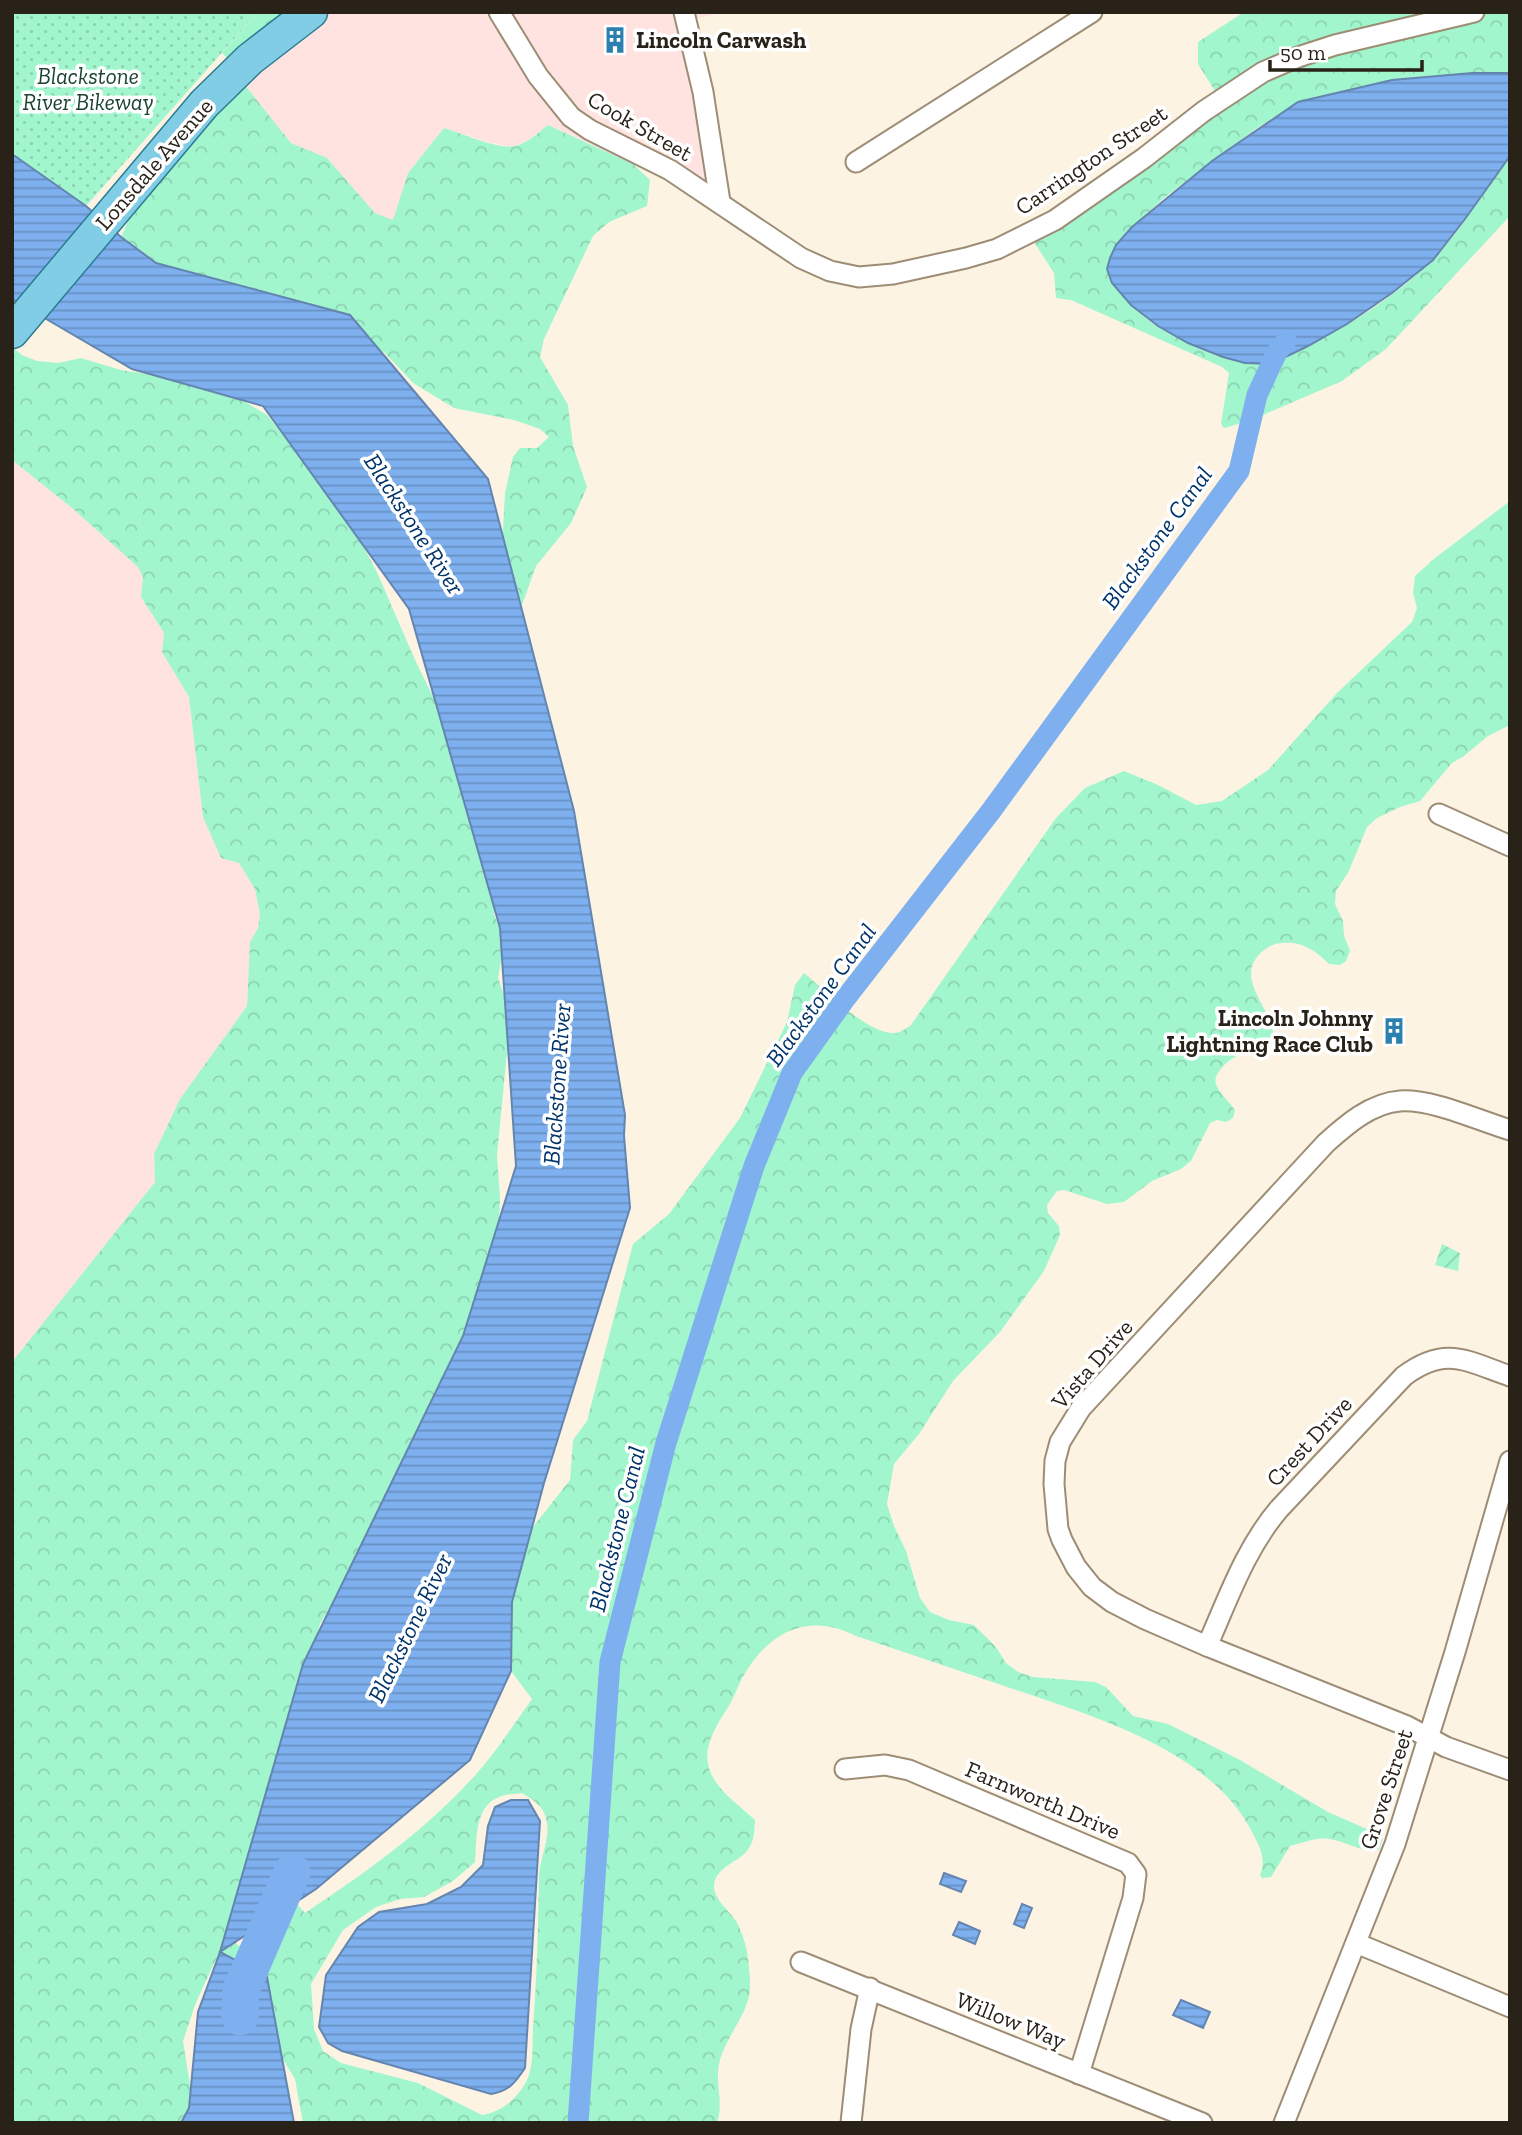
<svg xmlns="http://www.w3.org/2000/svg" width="1522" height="2135" font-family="'Zilla Slab',serif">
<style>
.commercial{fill:#fee3e1}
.grass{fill:url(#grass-dots)}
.forest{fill:url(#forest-crowns);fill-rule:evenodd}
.garden{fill:url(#garden-furrows)}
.water{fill:url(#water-rules);stroke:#6485af;stroke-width:2}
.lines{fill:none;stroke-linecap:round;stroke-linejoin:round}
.canal{stroke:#7eb0f0;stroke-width:21}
.river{stroke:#7eb0f0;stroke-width:37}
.minor-casing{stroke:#9d8d75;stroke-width:23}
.primary-casing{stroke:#2b7c92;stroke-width:35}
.minor{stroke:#fff;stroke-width:19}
.primary{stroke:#81cde5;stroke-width:32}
.labels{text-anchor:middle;stroke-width:7;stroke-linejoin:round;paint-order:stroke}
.poi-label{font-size:23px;font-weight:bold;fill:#282218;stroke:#fff;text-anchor:start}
.park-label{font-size:23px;font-style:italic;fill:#1c4432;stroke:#fff}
.street-label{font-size:23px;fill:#282218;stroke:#fff}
.water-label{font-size:24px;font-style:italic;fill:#00336a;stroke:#fff}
</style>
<defs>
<pattern id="grass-dots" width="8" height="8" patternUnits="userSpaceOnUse" patternTransform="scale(1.75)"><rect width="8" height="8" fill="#a2f6ce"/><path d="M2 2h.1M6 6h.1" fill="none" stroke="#8cd3b0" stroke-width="1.8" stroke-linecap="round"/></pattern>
<pattern id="forest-crowns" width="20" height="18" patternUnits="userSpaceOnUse" patternTransform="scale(1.75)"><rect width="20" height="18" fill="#a2f6ce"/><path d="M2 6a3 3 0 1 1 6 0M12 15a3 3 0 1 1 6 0" fill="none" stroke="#8cd3b0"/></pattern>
<pattern id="garden-furrows" width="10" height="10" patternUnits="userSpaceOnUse" patternTransform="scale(1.75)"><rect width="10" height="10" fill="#a2f6ce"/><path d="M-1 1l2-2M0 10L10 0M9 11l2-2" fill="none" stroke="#8cd3b0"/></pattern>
<pattern id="water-rules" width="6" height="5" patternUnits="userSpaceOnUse" patternTransform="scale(1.75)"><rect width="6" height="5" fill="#7eb0f0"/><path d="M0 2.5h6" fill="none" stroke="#678fc1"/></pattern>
</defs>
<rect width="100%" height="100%" fill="#fdf3e3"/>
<!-- commercial -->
<g class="commercial">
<path d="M306,12H723L687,21L716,190L650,160L633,164L549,125L527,141L513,147L491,143L444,128L408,173L393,221L375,213L327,158L291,143L241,80Z"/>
<path d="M12,460L72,508L138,567L143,577L141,597L164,633L162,652L189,697L203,817L239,863L255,889L260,914L258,928L250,942L247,1006L180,1099L154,1154L155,1182L12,1362Z"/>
</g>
<!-- grass -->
<path class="grass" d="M12,12H258L86,206L12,154Z"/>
<!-- forest -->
<g class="forest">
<path d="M258,12H306L238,69L222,53Z"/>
<path d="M1244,12H1510V73L1428,76L1392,80L1298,102L1257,128L1165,197L1132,227L1116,245L1107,269C1114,280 1121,295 1131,305C1169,344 1222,352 1271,364C1327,337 1390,304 1433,259C1463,229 1484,190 1510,156V216L1386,349L1342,381L1249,421L1224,428L1221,424L1229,373L1222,367L1071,300L1056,298L1054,273L1029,234L1220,99L1198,64V42Z"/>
<path d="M241,80L291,143L327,158L375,213L393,220L408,173L444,128C461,133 499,150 515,146C528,143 539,132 548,125L633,164L650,180L647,206L609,222L593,236L544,339L540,357L568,405L573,446L587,487L571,523L536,566L508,644L498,618L505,493L513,457L520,448H537L549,437L540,429L514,420L454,408L413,383L384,352L362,344L205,310L121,237L159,152Z"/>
<path d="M12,347L22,355L37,361L58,363L81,358L121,370L185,380L240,399L267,415L344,511L376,570L416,662L459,749L497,894L494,915L500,927L503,949L498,978L505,998L508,1042L497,1155L500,1198L499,1224L489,1288L340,1590L320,1624L241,1910L236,1944L262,1957L291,1897L305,1913C362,1875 419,1835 466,1785C491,1760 511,1728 532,1699L502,1659L491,1640L529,1532L570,1480L573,1440L587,1421L633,1244L669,1214L740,1118L787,1022L795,985L804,973C824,989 869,1036 896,1033C901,1032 907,1028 911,1025L1056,818L1085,788L1124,771L1158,785L1196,805L1222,801L1268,770L1338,692L1412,622L1417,608L1413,593L1415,576L1435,558L1510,501V725L1488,736L1464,756L1452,763L1420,801L1400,807L1377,818L1367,827L1349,871L1336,891L1335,904L1343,921L1344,936L1350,951L1346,961L1340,965L1329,964C1319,954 1308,945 1293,943C1281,942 1272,943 1263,951C1227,980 1285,1017 1271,1045C1265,1057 1252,1053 1242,1054C1232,1056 1212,1073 1216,1084C1218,1092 1230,1102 1235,1110L1233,1118L1226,1122L1217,1120L1210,1123L1191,1161L1181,1169L1152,1181L1124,1202L1107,1204L1064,1190L1057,1191L1047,1205L1048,1213L1059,1226L1060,1235L1044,1271L1000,1332L953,1381L919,1434L894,1464L887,1504L894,1526L906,1551L920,1598L930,1612L949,1620L974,1625L996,1647L1006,1663L1018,1672L1033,1677L1095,1682L1106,1687L1133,1716L1168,1724L1240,1760L1328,1812L1376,1833L1383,1839L1379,1850C1362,1853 1346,1841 1329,1839C1316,1837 1303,1843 1290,1846L1271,1877L1262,1878L1260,1875C1267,1857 1259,1846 1251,1830C1209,1750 1093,1716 1013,1689C961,1671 909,1654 856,1636C811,1613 773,1629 747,1670C740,1680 736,1693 730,1704C719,1722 702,1745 709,1768C715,1789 739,1805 755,1820C754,1831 755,1841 747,1851C738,1862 716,1867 714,1885C713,1899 729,1910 736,1921C741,1930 745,1941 747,1952C749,1965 752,1987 748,2000C741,2023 724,2041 719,2064C715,2084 724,2103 717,2123H303L295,2079L220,1957L215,1961L195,2005L183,2041L196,2123H12V1362L155,1182L154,1154L180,1099L247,1006L250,942L258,928L260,914L255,889L239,863L221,858L203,817L189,697L162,652L164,633L141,597L143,577L138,567L72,508L12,460ZM522,1793C530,1798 542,1805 545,1815C553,1836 539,1857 539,1878C538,1928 537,1977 533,2027C532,2043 534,2065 527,2080C518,2098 503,2111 482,2115L418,2083L341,2063L323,2051L314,2029L311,1984L343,1930L376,1907L400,1899L424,1897L453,1881L475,1862C477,1839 474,1807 499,1797C506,1794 515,1794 522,1793Z"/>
</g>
<!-- garden -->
<path class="garden" d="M1442,1244L1460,1253L1458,1271L1435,1265Z"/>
<!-- water -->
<g class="water">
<path d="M1472,73H1510V156L1465,219L1433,260L1392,293L1347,324L1308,346L1271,364L1245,363L1223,357L1188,343L1158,326L1131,305L1112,283L1107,269L1110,258L1116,245L1132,227L1212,161L1298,102L1392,80Z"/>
<path d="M12,154L86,206L121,237L156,263L350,315L488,479L574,811L625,1115L624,1136L630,1208L544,1483L512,1602L511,1671L470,1760L316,1889L220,1952L267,1977L294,2123H181L189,2108L198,2012L220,1952L303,1664L463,1336L516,1166L500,928L409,609L263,406L132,369L12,299Z"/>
<path d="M511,1800H528L540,1821L525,2068C515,2083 509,2091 491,2094L342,2051L328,2043L319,2027L326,1975L358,1927L379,1912L427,1904L461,1887L483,1865L488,1826L495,1807Z"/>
<path d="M944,1873L966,1881L961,1892L940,1884Z"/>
<path d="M1022,1904L1032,1908L1024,1928L1014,1924Z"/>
<path d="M959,1922L980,1931L975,1944L953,1935Z"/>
<path d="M1181,2000L1210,2012L1203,2028L1173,2015Z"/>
</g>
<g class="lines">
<!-- canal -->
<path class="canal" d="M578,2123L610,1662L666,1443L754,1166L792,1073L845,999L991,811L1239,471L1257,395L1277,352L1286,341"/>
<!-- river -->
<path class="river" d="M240,2017L241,1990L292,1872"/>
<defs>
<g id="minor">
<path d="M499,12L538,76L571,117L590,130L670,170L801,258L830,271L859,277L893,274L966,258L997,249L1055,220L1144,158L1204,111L1263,72L1298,57L1335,45L1474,12"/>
<path d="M684,12L703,92L720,202"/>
<path d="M856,162L1092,12"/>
<path d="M1439,814L1510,846"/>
<path d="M1510,1130C1477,1120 1433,1099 1400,1101C1371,1103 1346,1125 1326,1143L1081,1408L1060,1442L1055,1461L1054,1484L1058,1529L1062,1540L1076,1567L1092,1587L1112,1602L1145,1619L1207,1646L1407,1726L1446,1747L1510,1770"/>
<path d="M1207,1646C1228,1599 1245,1549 1279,1509L1404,1376C1446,1345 1466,1361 1510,1376"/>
<path d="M845,1769L885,1765L909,1770L1128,1863L1136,1874L1133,1898L1079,2074"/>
<path d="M1356,1943L1510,2007"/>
<path d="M801,1962L1202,2123"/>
<path d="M851,2123L861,2029L870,1988"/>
<path d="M1284,2123L1395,1844L1455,1652L1510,1461"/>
</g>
<path id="primary" d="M12,332L204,104L250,59L311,12"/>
</defs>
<!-- minor casing -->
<use href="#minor" class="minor-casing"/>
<!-- primary casing -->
<use href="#primary" class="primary-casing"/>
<!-- minor -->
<use href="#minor" class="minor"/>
<!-- primary -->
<use href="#primary" class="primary"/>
</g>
<!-- icons -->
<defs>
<symbol id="building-bare" viewBox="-9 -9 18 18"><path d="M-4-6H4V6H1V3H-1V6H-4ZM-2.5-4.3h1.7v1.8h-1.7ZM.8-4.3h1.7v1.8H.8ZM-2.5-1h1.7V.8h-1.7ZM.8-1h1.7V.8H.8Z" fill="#2c80b0" stroke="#fff" stroke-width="2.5" paint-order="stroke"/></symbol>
</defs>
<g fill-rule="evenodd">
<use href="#building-bare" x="596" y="21" width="38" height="38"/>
<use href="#building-bare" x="1375" y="1012" width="38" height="38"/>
</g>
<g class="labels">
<!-- poi labels -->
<g class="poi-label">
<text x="636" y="48">Lincoln Carwash</text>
<text x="1373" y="1026" text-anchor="end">Lincoln Johnny<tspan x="1373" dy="26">Lightning Race Club</tspan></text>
</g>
<!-- park labels -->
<g class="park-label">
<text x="88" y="84">Blackstone<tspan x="88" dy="26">River Bikeway</tspan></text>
</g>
<!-- street labels -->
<g class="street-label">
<text transform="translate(640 126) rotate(30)" y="8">Cook Street</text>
<text transform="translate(1091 160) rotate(-34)" y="8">Carrington Street</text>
<text transform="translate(154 164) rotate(-49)" y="8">Lonsdale Avenue</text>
<text transform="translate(1092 1364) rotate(-49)" y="8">Vista Drive</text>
<text transform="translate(1309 1441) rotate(-47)" y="8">Crest Drive</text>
<text transform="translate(1386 1789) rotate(-72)" y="8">Grove Street</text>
<text transform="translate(1043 1800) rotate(23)" y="8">Farnworth Drive</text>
<text transform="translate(1011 2020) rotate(22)" y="8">Willow Way</text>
</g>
<!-- water labels -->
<g class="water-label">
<text transform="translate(414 524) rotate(57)" y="8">Blackstone River</text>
<text transform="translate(1157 538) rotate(-54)" y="8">Blackstone Canal</text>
<text transform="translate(821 995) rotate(-54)" y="8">Blackstone Canal</text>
<text transform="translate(557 1084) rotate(-86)" y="8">Blackstone River</text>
<text transform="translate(617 1529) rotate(-76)" y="8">Blackstone Canal</text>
<text transform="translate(410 1628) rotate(-64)" y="8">Blackstone River</text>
</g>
</g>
<!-- border -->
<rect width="1522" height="2135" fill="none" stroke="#282218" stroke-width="28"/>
<!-- scale -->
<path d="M1270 60v10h152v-10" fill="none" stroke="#282218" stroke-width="3.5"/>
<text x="1280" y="60" font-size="21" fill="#282218" stroke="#ffffff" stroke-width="5" paint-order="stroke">50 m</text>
</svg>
